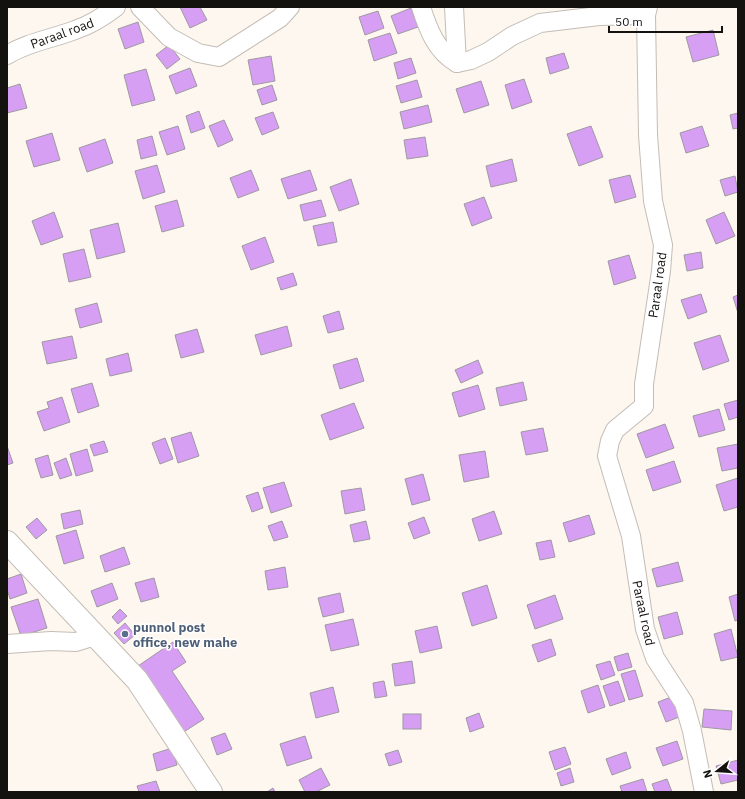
<svg xmlns="http://www.w3.org/2000/svg" width="745" height="799" font-family="'IBM Plex Sans',sans-serif">
<style>
.building{fill:#d79ff3;stroke:#9e99a1}
.lines{fill:none;stroke-linecap:round;stroke-linejoin:round}
.minor-casing{stroke:#c4bdb6;stroke-width:20}
.secondary-casing{stroke:#c4bdb6;stroke-width:24}
.minor{stroke:#fff;stroke-width:18}
.secondary{stroke:#fff;stroke-width:22}
.service-dot{fill:#5c6f8a;stroke:#fff;stroke-width:1.5}
.labels{text-anchor:middle;stroke-width:3;stroke-linejoin:round;paint-order:stroke}
.street-label{font-size:13px;fill:#14120f;stroke:#fff}
.service-label{font-size:13px;font-weight:bold;fill:#4e5e75;stroke:#fff;text-anchor:start}
</style>
<rect width="100%" height="100%" fill="#fdf7ef"/>
<!-- building -->
<g class="building">
<path d="M180,7H200L207,20L190,28Z"/>
<path d="M411,8L418,27L398,34L391,16Z"/>
<path d="M378,11L384,28L365,35L359,17Z"/>
<path d="M138,22L144,42L125,49L118,29Z"/>
<path d="M713,30L719,55L693,62L686,37Z"/>
<path d="M390,33L397,53L374,61L368,40Z"/>
<path d="M169,45L180,59L167,69L156,55Z"/>
<path d="M564,53L569,68L550,74L546,58Z"/>
<path d="M271,56L275,81L253,85L248,60Z"/>
<path d="M411,58L416,73L398,79L394,63Z"/>
<path d="M190,68L197,86L176,94L169,76Z"/>
<path d="M146,69L155,100L132,106L124,75Z"/>
<path d="M524,79L532,102L512,109L505,85Z"/>
<path d="M417,80L422,97L401,103L396,86Z"/>
<path d="M481,81L489,105L464,113L456,89Z"/>
<path d="M20,84L27,108L7,113V88Z"/>
<path d="M272,85L277,100L262,105L257,90Z"/>
<path d="M428,105L432,122L404,129L400,112Z"/>
<path d="M199,111L205,128L191,133L186,116Z"/>
<path d="M273,112L279,128L262,135L255,118Z"/>
<path d="M738,113V128L733,129L730,115Z"/>
<path d="M224,120L233,140L218,147L209,126Z"/>
<path d="M178,126L185,149L167,155L159,132Z"/>
<path d="M591,126L603,157L579,166L567,134Z"/>
<path d="M702,126L709,146L686,153L680,133Z"/>
<path d="M52,133L60,160L34,167L26,141Z"/>
<path d="M152,136L157,155L141,159L137,140Z"/>
<path d="M425,137L428,156L407,159L404,140Z"/>
<path d="M105,139L113,163L87,172L79,148Z"/>
<path d="M512,159L517,181L491,187L486,166Z"/>
<path d="M157,165L165,192L143,199L135,171Z"/>
<path d="M251,170L259,190L238,198L230,178Z"/>
<path d="M310,170L317,190L288,199L281,179Z"/>
<path d="M630,175L636,197L615,203L609,180Z"/>
<path d="M735,176L738,192L725,196L720,180Z"/>
<path d="M351,179L359,204L339,211L330,187Z"/>
<path d="M484,197L492,218L472,226L464,204Z"/>
<path d="M177,200L184,226L162,232L155,206Z"/>
<path d="M321,200L326,216L304,221L300,205Z"/>
<path d="M54,212L63,237L41,245L32,221Z"/>
<path d="M724,212L735,236L716,244L706,220Z"/>
<path d="M333,222L337,242L318,246L313,226Z"/>
<path d="M118,223L125,252L97,259L90,230Z"/>
<path d="M265,237L274,262L251,270L242,246Z"/>
<path d="M84,249L91,277L69,282L63,254Z"/>
<path d="M701,252L703,268L687,271L684,255Z"/>
<path d="M629,255L636,278L614,285L608,261Z"/>
<path d="M293,273L297,285L281,290L277,278Z"/>
<path d="M701,294L707,312L688,319L681,300Z"/>
<path d="M738,295V313L733,297Z"/>
<path d="M97,303L102,322L80,328L75,309Z"/>
<path d="M339,311L344,329L328,333L323,316Z"/>
<path d="M287,326L292,346L261,355L255,335Z"/>
<path d="M197,329L204,352L181,358L175,335Z"/>
<path d="M720,335L729,361L703,370L694,343Z"/>
<path d="M72,336L77,358L47,364L42,342Z"/>
<path d="M128,353L132,371L110,376L106,359Z"/>
<path d="M357,358L364,381L340,389L333,365Z"/>
<path d="M478,360L483,373L461,383L455,370Z"/>
<path d="M523,382L527,400L500,406L496,388Z"/>
<path d="M92,383L99,406L78,413L71,389Z"/>
<path d="M478,385L485,409L459,417L452,393Z"/>
<path d="M62,397L70,422L44,431L37,412L49,408L47,402Z"/>
<path d="M738,400V417L729,420L724,404Z"/>
<path d="M354,403L364,428L330,440L321,415Z"/>
<path d="M719,409L725,430L699,437L693,416Z"/>
<path d="M665,424L674,448L646,458L637,434Z"/>
<path d="M543,428L548,451L526,455L521,432Z"/>
<path d="M191,432L199,456L178,463L171,438Z"/>
<path d="M165,438L173,459L160,464L152,443Z"/>
<path d="M104,441L108,452L94,456L90,445Z"/>
<path d="M738,444V468L722,471L717,448Z"/>
<path d="M7,446L13,463L7,465Z"/>
<path d="M87,449L93,471L76,476L70,454Z"/>
<path d="M485,451L489,477L464,482L459,455Z"/>
<path d="M48,455L53,475L41,478L35,459Z"/>
<path d="M66,458L72,475L60,479L54,463Z"/>
<path d="M674,461L681,482L653,491L646,470Z"/>
<path d="M423,474L430,500L412,505L405,479Z"/>
<path d="M738,478V507L724,511L716,485Z"/>
<path d="M284,482L292,506L271,513L263,488Z"/>
<path d="M361,488L365,510L345,514L341,491Z"/>
<path d="M258,492L263,508L252,512L246,496Z"/>
<path d="M80,510L83,524L64,529L61,514Z"/>
<path d="M494,511L502,534L479,541L472,519Z"/>
<path d="M589,515L595,534L569,542L563,523Z"/>
<path d="M424,517L430,533L414,539L408,523Z"/>
<path d="M37,518L47,530L36,539L26,527Z"/>
<path d="M282,521L288,537L274,541L268,526Z"/>
<path d="M366,521L370,539L354,542L350,525Z"/>
<path d="M76,530L84,558L64,564L56,536Z"/>
<path d="M551,540L555,557L540,560L536,543Z"/>
<path d="M124,547L130,564L105,572L100,556Z"/>
<path d="M678,562L683,581L657,587L652,569Z"/>
<path d="M285,567L288,587L268,590L265,571Z"/>
<path d="M21,574L27,593L10,599L7,589V579Z"/>
<path d="M154,578L159,597L141,602L135,583Z"/>
<path d="M112,583L118,599L97,607L91,591Z"/>
<path d="M487,585L497,618L472,626L462,593Z"/>
<path d="M340,593L344,612L323,617L318,598Z"/>
<path d="M738,594V620L735,621L729,597Z"/>
<path d="M555,595L563,619L535,629L527,605Z"/>
<path d="M38,599L47,628L21,636L11,607Z"/>
<path d="M120,609L127,616L118,624L112,617Z"/>
<path d="M677,612L683,634L664,639L658,617Z"/>
<path d="M353,619L359,645L331,651L325,625Z"/>
<path d="M125,623L135,635L124,644L114,633Z"/>
<path d="M437,626L442,648L420,653L415,631Z"/>
<path d="M731,629L738,657L721,661L714,634Z"/>
<path d="M551,639L556,655L538,662L532,645Z"/>
<path d="M173,642L186,662L172,671L204,719L182,733L138,666Z"/>
<path d="M628,653L632,667L618,671L614,657Z"/>
<path d="M412,661L415,683L395,686L392,664Z"/>
<path d="M610,661L615,675L601,680L596,665Z"/>
<path d="M635,670L643,696L629,700L621,674Z"/>
<path d="M384,681L387,696L375,698L373,683Z"/>
<path d="M618,681L625,701L610,706L603,686Z"/>
<path d="M598,685L605,707L588,713L581,691Z"/>
<path d="M333,687L339,712L316,718L310,693Z"/>
<path d="M674,696L682,716L666,722L658,702Z"/>
<path d="M704,709L732,711L731,730L702,727Z"/>
<path d="M479,713L484,727L470,732L466,718Z"/>
<rect x="403" y="714" width="18" height="15"/>
<path d="M225,733L232,749L217,755L211,738Z"/>
<path d="M305,736L312,758L287,766L280,744Z"/>
<path d="M677,741L683,759L663,766L656,748Z"/>
<path d="M565,747L571,764L555,770L549,752Z"/>
<path d="M172,748L177,765L157,771L153,754Z"/>
<path d="M398,750L402,762L389,766L385,754Z"/>
<path d="M626,752L631,768L612,775L606,759Z"/>
<path d="M738,760V780L721,784L716,766Z"/>
<path d="M321,768L330,785L316,792H305L299,780Z"/>
<path d="M570,768L574,782L561,786L557,773Z"/>
<path d="M643,779L647,792H622L620,786Z"/>
<path d="M667,779L672,792H655L652,784Z"/>
<path d="M156,781L160,792H139L137,786Z"/>
<path d="M273,788L275,792H267Z"/>
</g>
<g class="lines">
<defs>
<g id="minor">
<path d="M140,7L169,37L198,53L219,57L280,18L290,7"/>
<path d="M421,7C428,29 436,51 457,63L471,60L488,52L512,36L540,23L599,16L646,15"/>
<path d="M454,7L457,63"/>
<path d="M648,7L646,15L648,135L653,201L663,245L661,271L644,384V406L615,430L610,441L607,456L631,536L645,629L655,658L684,703L692,731L704,792"/>
<path d="M7,55C28,42 52,39 75,30C90,25 103,17 116,7"/>
<path d="M7,644L51,641L76,642L95,636"/>
</g>
<path id="secondary" d="M7,542L137,680L211,792"/>
</defs>
<!-- minor casing -->
<use href="#minor" class="minor-casing"/>
<!-- secondary casing -->
<use href="#secondary" class="secondary-casing"/>
<!-- minor -->
<use href="#minor" class="minor"/>
<!-- secondary -->
<use href="#secondary" class="secondary"/>
</g>
<!-- markers -->
<circle class="service-dot" cx="125" cy="634" r="4"/>
<g class="labels">
<!-- street labels -->
<g class="street-label">
<text transform="translate(62 33) rotate(-20)" y="5">Paraal road</text>
<text transform="translate(657 285) rotate(-82)" y="5">Paraal road</text>
<text transform="translate(644 613) rotate(78)" y="5">Paraal road</text>
</g>
<!-- service labels -->
<g class="service-label">
<text x="133" y="632">punnol post<tspan x="133" dy="15">office, new mahe</tspan></text>
</g>
</g>
<!-- border -->
<rect width="745" height="799" fill="none" stroke="#14120f" stroke-width="16"/>
<!-- north arrow -->
<g transform="translate(717 771) rotate(253)" stroke="#ffffff" stroke-width="3" paint-order="stroke">
<path d="M0-3L7 15L0 10L-7 15Z" fill="#14120f"/>
<text y="-6" font-size="11" font-weight="bold" text-anchor="middle" fill="#14120f">N</text>
</g>
<!-- scale -->
<path d="M609 26v6h113v-6" fill="none" stroke="#14120f" stroke-width="2"/>
<text x="615" y="26" font-size="12" fill="#14120f" stroke="#ffffff" stroke-width="3" paint-order="stroke">50 m</text>
</svg>
